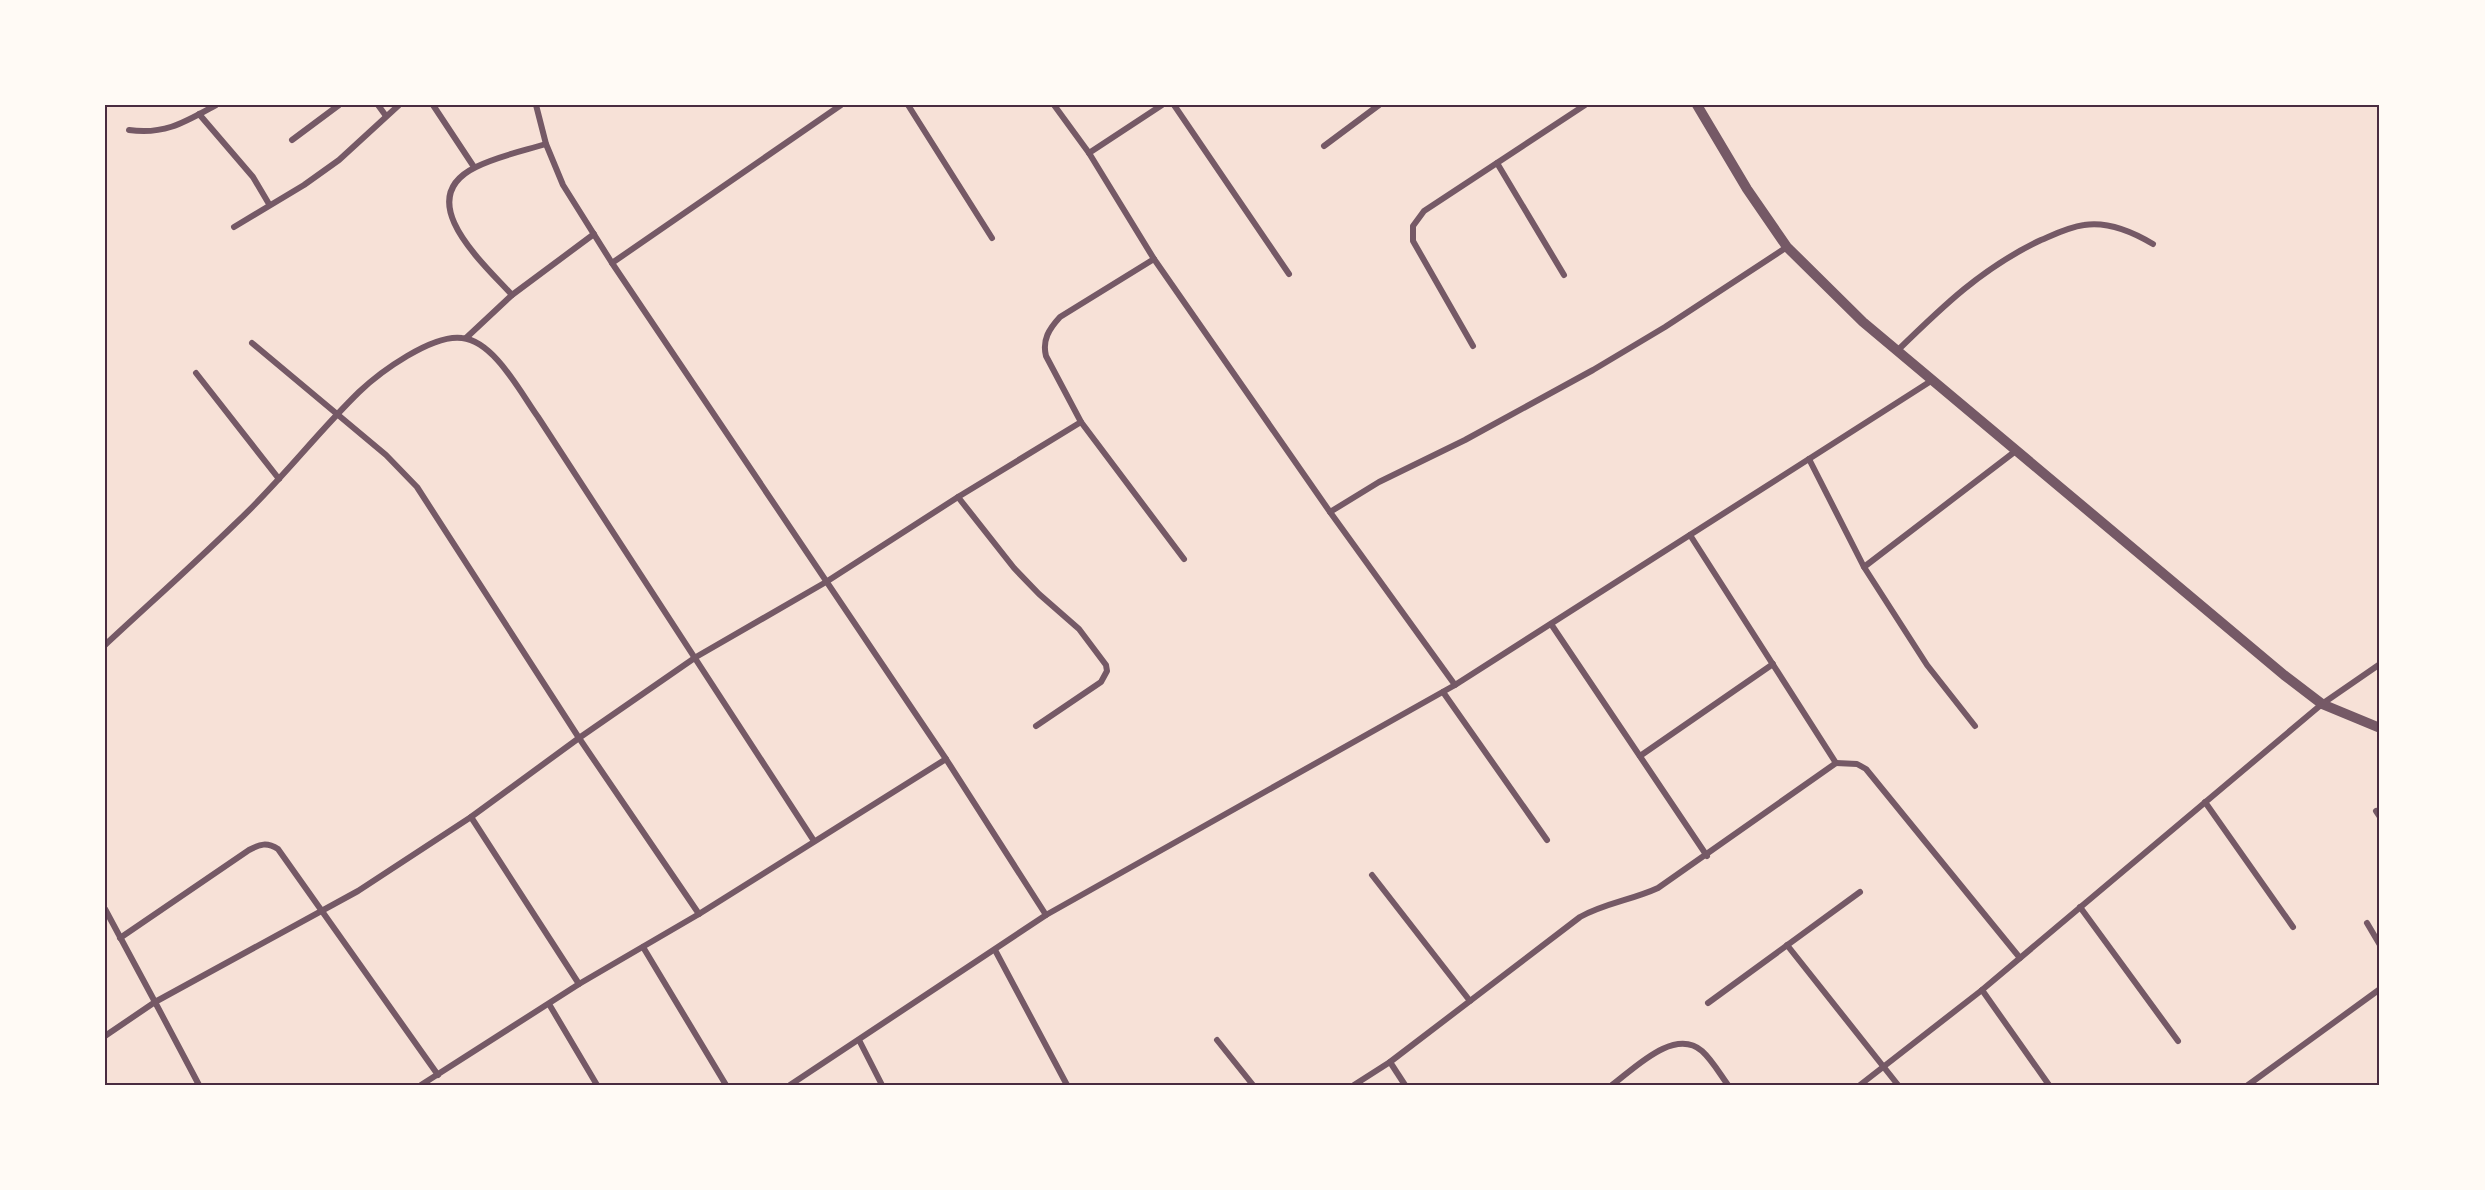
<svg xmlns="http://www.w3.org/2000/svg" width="2485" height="1190" font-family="'PT Sans Narrow',sans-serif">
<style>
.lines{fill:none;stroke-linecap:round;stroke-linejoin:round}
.minor{stroke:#755966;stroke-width:6}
.tertiary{stroke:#755966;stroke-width:10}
.neatline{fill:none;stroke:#4a2c40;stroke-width:2}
</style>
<rect width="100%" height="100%" fill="#f7e1d7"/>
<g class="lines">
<!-- minor -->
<g class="minor">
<path d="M378,105L386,116"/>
<path d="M433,105L474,167"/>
<path d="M536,105L546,144L563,185L612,263"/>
<path d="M841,105L612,263L946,759L1046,915"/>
<path d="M908,105L992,238"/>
<path d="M1174,105L1289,274"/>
<path d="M199,114L253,177L269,204"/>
<path d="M129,130C165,135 185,122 216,105"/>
<path d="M292,140L339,105"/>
<path d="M1324,146L1379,105"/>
<path d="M1089,153L1162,105"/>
<path d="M1497,163L1564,275"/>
<path d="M234,227L304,185L339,160L399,105"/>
<path d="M512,295C483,263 410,199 476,167C498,156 523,151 546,144"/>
<path d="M466,338L512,295L594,234"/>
<path d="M252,343L386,455L417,487L579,738L699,914"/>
<path d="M1473,346L1413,241V226L1424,211L1585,105"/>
<path d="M1897,351C1943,306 1982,268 2041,240C2055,234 2069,227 2084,225C2109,221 2133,232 2153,244"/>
<path d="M196,373L279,479"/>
<path d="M1081,422L1184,559"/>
<path d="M1809,459L1864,567L2017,450"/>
<path d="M958,497L1014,568L1039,594L1079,629L1106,665L1107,671L1101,682L1036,726"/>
<path d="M1330,512L1379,482L1465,440L1593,370L1665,327L1787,247"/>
<path d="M1864,567L1927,665L1975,726"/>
<path d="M1551,624L1707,856"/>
<path d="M105,645C148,605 193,565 235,524C279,483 316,434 359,392C380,372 432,334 462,338C494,341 520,392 538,417L814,841"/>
<path d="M1455,685L1931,381"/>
<path d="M1443,692L1547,840"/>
<path d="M1640,756L1773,664"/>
<path d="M1836,763L1857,764L1866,769L2020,958"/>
<path d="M2205,802L2293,927"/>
<path d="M2376,811L2380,817"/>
<path d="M471,817L579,984"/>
<path d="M1372,875L1470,1001"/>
<path d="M2080,907L2178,1041"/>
<path d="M105,909L155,1002L358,891L471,817L579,738L696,657L826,582L958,497L1081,422L1046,356C1042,340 1049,329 1060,317L1154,259"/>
<path d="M2367,923L2380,945"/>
<path d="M120,938L249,850C260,844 267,842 278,849L438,1075"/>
<path d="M1787,945L1898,1085"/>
<path d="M643,947L726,1085"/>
<path d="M995,950L1067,1085"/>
<path d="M1982,990L2049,1085"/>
<path d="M1708,1003L1860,892"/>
<path d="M549,1004L597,1085"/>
<path d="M105,1036L155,1002L199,1085"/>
<path d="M859,1040L882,1085"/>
<path d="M1217,1040L1253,1085"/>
<path d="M1390,1062L1405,1085"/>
<path d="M421,1085L579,984L699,914L946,759"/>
<path d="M790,1085L1046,915L1455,685L1330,512L1154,259L1089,153L1054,105"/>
<path d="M1354,1085L1390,1062L1580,917C1605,903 1632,900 1658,888L1836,763L1690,535"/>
<path d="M1612,1085C1634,1069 1674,1027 1702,1051C1712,1060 1720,1074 1728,1085"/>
<path d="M1860,1085L1982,990L2322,704L2380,664"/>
<path d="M2248,1085L2380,989"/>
</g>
<!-- tertiary -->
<path class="tertiary" d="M1697,105L1747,189L1787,247L1863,322L2284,675L2322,704L2380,728"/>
</g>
<!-- border -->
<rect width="2485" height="1190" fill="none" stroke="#fffaf5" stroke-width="213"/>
<rect x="106" y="106" width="2272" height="978" class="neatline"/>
</svg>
